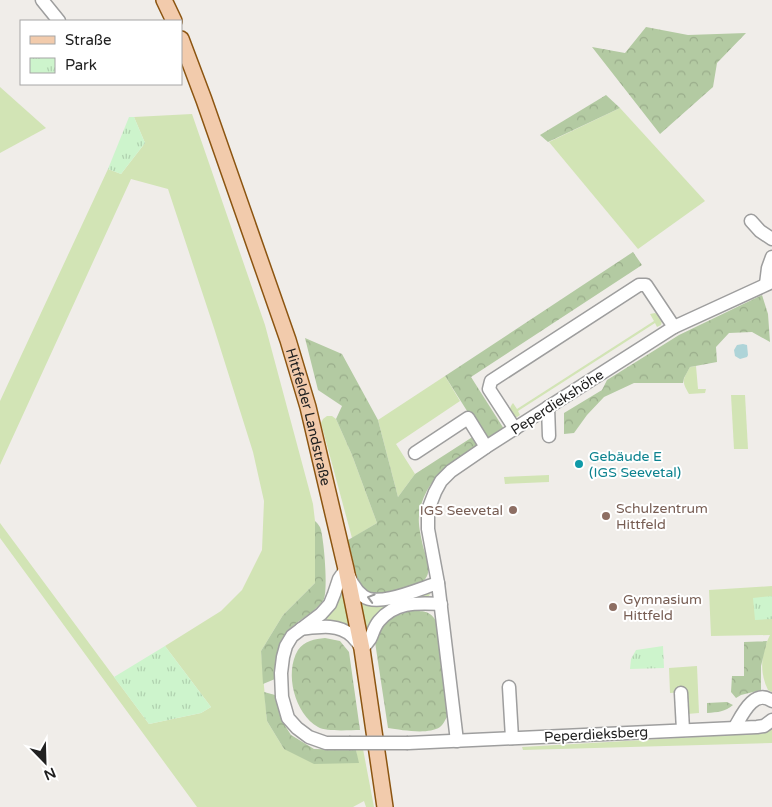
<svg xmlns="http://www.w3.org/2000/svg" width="772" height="807" font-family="'Varela Round',sans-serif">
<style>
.grass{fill:#d2e4b5}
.forest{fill:url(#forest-crowns)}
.park{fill:url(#park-tufts)}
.water{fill:#aed4d8}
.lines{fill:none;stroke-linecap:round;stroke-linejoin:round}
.minor-casing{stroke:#9e9e9e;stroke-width:15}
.major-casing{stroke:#8c5511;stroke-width:18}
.minor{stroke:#fff;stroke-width:12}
.major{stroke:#f2cbac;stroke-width:15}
.minor-bridge-casing{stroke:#9e9e9e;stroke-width:15;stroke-linecap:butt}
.minor-bridge{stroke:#fff;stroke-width:12}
.oneway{stroke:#9b9b9b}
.culture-dot{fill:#0f9aa8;stroke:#fff;stroke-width:2}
.education-dot{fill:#8d6e63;stroke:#fff;stroke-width:2}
.labels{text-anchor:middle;stroke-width:4;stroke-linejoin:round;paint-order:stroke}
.street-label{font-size:14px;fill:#212121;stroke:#fff}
.culture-label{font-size:14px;fill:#0d838f;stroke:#fff;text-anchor:start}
.education-label{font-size:14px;fill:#785e54;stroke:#fff;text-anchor:start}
</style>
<defs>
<pattern id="forest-crowns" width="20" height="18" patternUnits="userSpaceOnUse" patternTransform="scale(1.25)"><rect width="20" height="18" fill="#b3caa2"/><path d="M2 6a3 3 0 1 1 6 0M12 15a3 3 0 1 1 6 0" fill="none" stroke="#9aad8b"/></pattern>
<pattern id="park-tufts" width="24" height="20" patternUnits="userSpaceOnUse" patternTransform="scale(1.25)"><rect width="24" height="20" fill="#cdf4cc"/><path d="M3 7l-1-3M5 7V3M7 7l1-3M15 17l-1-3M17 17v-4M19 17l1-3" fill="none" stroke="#b0d1af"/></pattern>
</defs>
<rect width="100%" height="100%" fill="#f0ede9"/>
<!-- grass -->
<g class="grass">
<path d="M0,87L46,128L0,153Z"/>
<path d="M620,108L705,201L638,249L549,142Z"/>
<path d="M192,114L265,325L313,504L315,521V583L283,615L261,651L267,721L284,749L358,763L356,750L363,749L374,807H366L364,801L353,807H197L0,538V523L149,724L201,713L211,707L165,646L221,611L242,590L262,550L264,501L253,452L214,328L168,189L131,179L0,465V401L108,169L121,174L145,143L134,117Z"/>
<path d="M655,313L660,316L662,321L661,325L657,327L655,323L518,411L520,415L517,417H513C509,411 509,408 513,403L517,409L654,321L650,314Z"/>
<path d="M696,366L698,389H706L705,393L689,394C681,380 683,380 690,367Z"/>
<path d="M445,376L460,401L396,444L415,474L398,497L378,420Z"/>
<path d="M731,395H745L748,449H734Z"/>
<path d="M327,416H332L336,419L352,455L377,523L352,538L321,423L323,419Z"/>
<path d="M549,475V482L505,484L504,477Z"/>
<path d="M343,586L352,629L315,623Z"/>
<path d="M772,586V692L768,690C759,672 761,653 770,635L711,636L709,590Z"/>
<path d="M428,592L430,594L429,596L367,631L360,599Z"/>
<path d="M697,666L699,713L687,714L685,692L670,693L669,668Z"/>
<path d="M772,729V743L523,750L522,747L765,733Z"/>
</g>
<!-- forest -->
<g class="forest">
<path d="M646,27L688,35L746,33L717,63L713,87L660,134L592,47L625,53Z"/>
<path d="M606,95L620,108L548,142L540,135Z"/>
<path d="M633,252L642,265L471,377L504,429L486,441L445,376Z"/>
<path d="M762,295L768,314L770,342L752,332L729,333L716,347L717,362L690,367L684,378L683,383H634L604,397L587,415L574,433L564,434V413L602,390L607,380L679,335Z"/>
<path d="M305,338L342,354L378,420L398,497L415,474L474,436L480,445C469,452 457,458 447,466C433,478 421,496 419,516C418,525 421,537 423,546C425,554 431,568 427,576C420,591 389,593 374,596L359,586L348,540L377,523L352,455L336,419L342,406L318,390Z"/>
<path d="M315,521C318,524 320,526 321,530C324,542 328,588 324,599C321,605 311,613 305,617C278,635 276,647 275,679L263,684L261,651L283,615L315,583Z"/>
<path d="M410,611C425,611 430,610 438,624L447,717C445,720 443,725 440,727C428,735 402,730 388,728L375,642C382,622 390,617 410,611Z"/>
<path d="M325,638L340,641L349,652L360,730C350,730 326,732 318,727C295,714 284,673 298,650C304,641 315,639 325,638Z"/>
<path d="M767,641L761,666V690L741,695L736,698L731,692L732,676H744V642Z"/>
<path d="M264,692L275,695L282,721L291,735L314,749L356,750L359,763L314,764L284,749L267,721Z"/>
<path d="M727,702L733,705C725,712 718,712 707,713V703Z"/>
</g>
<!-- park -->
<g class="park">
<path d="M129,117H134L145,143L121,174L108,169Z"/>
<path d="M772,596V619L755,620L753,598Z"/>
<path d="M165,646L211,707L201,713L149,724L114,677Z"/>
<path d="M663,646L664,668L630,669L631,659L636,650Z"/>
</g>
<!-- water -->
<path class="water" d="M743,344L747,345L748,355L747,357L740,359L735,356L734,350L737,345Z"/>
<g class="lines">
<defs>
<g id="minor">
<path d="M42,0L59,21"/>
<path d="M751,221L760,231L772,239"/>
<path d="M766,284L768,268L772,257"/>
<path d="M548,407L549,436"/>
<path d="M515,429L489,389L491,381L639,285H646L674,327"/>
<path d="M415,453L468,418L486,447"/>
<path d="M301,629C318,627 338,623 352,636C356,640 359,644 362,649C365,645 368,642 370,639C373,633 374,627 379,621C396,601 417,603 441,604"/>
<path d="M509,687L512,738"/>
<path d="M681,693L683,730"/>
<path d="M735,727C742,715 754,688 772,701"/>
<path d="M457,741L438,583L428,529V510L435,492L441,481L451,471L486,447L674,327L772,282"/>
<path d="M349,743H326L309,737L297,728L288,718L282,697L281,673L283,657L286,646L292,636L321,614L330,604L334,594L339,579L346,569C350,579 354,589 363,596C378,608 421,588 438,583"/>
<path d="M408,743L757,727L764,726L772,720"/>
</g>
<g id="major">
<path d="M164,0L174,21"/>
<path id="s1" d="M181,39L204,100L288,340L308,407L346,569L362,649L385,807"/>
</g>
</defs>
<!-- minor casing -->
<use href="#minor" class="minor-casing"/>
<!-- major casing -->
<use href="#major" class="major-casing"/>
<!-- minor -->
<use href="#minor" class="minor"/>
<!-- major -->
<use href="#major" class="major"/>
<defs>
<path id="minor-bridge" d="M349,743H408"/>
</defs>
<!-- minor-bridge casing -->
<use href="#minor-bridge" class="minor-bridge-casing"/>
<!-- minor-bridge -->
<use href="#minor-bridge" class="minor-bridge"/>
</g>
<!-- one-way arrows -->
<defs><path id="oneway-chevron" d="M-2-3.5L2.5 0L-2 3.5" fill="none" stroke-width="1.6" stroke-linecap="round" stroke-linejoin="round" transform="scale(1.25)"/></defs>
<use class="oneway" href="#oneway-chevron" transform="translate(371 598) rotate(-164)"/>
<!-- markers -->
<circle class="culture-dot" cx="579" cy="464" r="5"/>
<g class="education-dot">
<circle cx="513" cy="510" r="5"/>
<circle cx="606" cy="516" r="5"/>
<circle cx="613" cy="607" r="5"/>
</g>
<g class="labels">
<!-- street labels -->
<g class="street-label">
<text transform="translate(557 402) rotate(-33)" y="5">Peperdiekshöhe</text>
<text dy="5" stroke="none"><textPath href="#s1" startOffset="399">Hittfelder Landstraße</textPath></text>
<text transform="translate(596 734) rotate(-3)" y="5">Peperdieksberg</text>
</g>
<!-- culture labels -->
<g class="culture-label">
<text x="589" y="461">Gebäude E<tspan x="589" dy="16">(IGS Seevetal)</tspan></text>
</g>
<!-- education labels -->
<g class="education-label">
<text x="616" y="513">Schulzentrum<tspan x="616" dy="16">Hittfeld</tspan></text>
<text x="503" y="515" text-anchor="end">IGS Seevetal</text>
<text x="623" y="604">Gymnasium<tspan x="623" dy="16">Hittfeld</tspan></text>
</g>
</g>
<!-- legend -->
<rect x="20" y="20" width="162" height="65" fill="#ffffff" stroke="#a6a6a6"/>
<rect x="30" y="36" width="25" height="8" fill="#f2cbac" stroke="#a6a6a6"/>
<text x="65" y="45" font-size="15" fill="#212121">Straße</text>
<rect x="30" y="58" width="25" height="15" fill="url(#park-tufts)" stroke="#a6a6a6"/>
<text x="65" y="70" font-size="15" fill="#212121">Park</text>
<!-- north arrow -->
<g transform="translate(45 762) rotate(157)" stroke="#ffffff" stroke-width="4" paint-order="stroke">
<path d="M0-4L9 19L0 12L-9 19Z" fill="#212121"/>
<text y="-8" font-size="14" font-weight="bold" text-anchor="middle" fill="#212121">N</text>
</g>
</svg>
